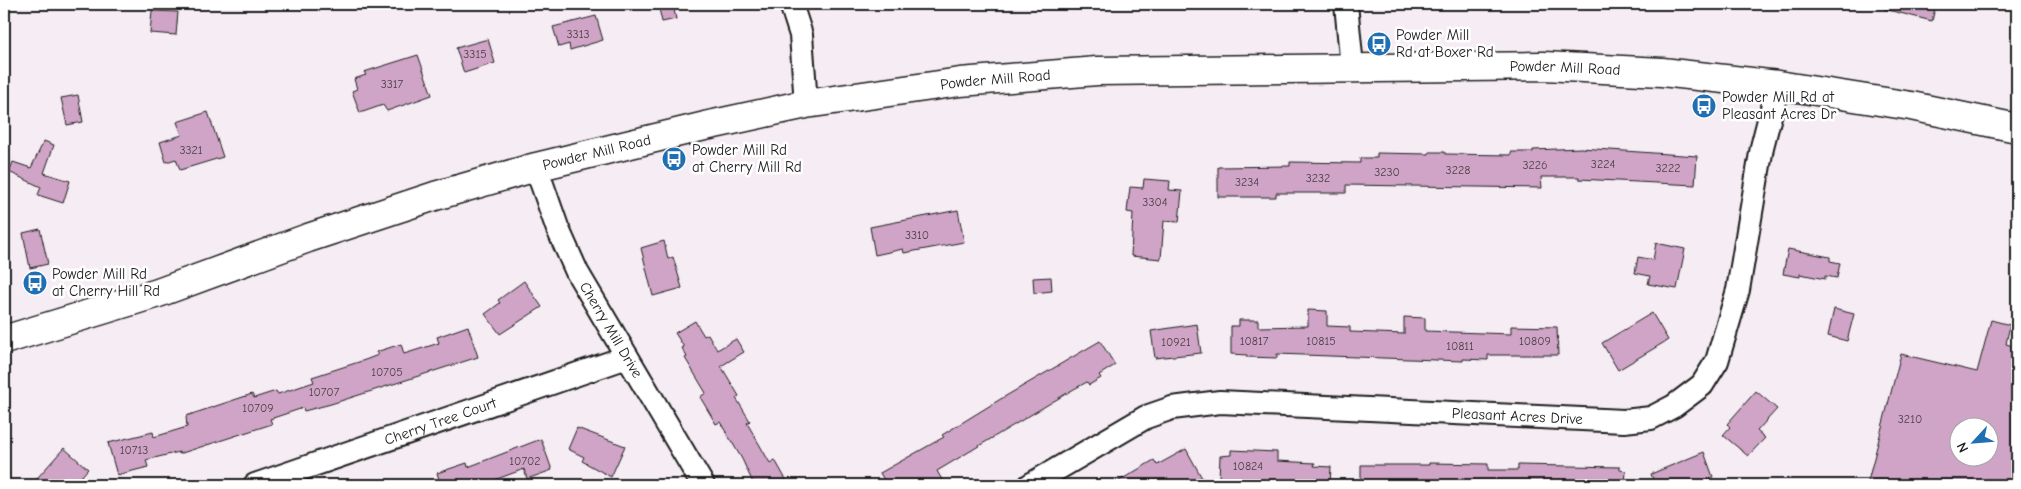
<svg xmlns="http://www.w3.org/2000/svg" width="2021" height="489" font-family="'Comic Neue',sans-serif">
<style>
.building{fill:#d0a4c6;stroke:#1c1c1c;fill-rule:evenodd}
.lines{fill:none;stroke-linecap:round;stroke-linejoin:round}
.street-casing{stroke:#1c1c1c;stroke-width:26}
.secondary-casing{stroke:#1c1c1c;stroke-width:31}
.street{stroke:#fff;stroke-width:22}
.secondary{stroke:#fff;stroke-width:28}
.labels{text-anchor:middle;stroke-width:5;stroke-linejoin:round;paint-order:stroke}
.number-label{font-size:12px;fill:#493e46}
.poi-label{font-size:15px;fill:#1c1c1c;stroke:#fff;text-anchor:start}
.street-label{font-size:15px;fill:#1c1c1c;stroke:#fff}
</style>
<rect width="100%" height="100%" fill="#f6edf4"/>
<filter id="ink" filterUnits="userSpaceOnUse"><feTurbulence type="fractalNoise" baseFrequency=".02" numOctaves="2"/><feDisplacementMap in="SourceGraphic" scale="10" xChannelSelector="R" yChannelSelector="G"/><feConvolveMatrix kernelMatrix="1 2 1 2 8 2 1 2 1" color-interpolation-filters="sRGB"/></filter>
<g filter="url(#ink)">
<!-- building -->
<g class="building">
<path d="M658,4H673L676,19L662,22Z"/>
<path d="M1885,4H1936L1932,21L1884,9Z"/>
<path d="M152,11L178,12L176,35L150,33Z"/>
<path d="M596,16L603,40L570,50L569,44L559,47L553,27Z"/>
<path d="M488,39L495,63L464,73L456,48Z"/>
<path d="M418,55L432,95L387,111L383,105L360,113L352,91L357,89L354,79L366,75L364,72Z"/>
<path d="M78,95L83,122L67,125L61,98Z"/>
<path d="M208,112L223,157L180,170L176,159L166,162L160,142L182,135L177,122Z"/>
<path d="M44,141L54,145L44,173L70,181L63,203L38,195L41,187L9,172L13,162L31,168Z"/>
<path d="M1581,148L1697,156L1695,185L1579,179V177H1541L1542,188L1346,185V193H1276V197H1218V167L1290,166V162L1360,163V158H1377V153L1429,154V152H1445V154L1511,155V152H1533V150Z"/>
<path d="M1144,179L1170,181L1169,190L1182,191L1179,222L1164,221L1161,259L1131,256L1133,213L1127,212L1130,187L1143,188Z"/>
<path d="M958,210L964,242L904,253L903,249L875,255L870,227Z"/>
<path d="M40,229L48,264L30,268L23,233Z"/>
<path d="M664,241L668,259L673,257L682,288L653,296L641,248Z"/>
<path d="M1656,243L1685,249L1677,289L1648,284L1650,276L1635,273L1638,257L1653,260Z"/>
<path d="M1788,249L1830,257V261L1840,263L1837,278L1825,276V279L1800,274V277L1783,274Z"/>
<path d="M1051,277L1052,291L1034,293L1033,278Z"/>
<path d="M524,281L542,307L500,334L485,314L500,303L498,300Z"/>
<path d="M1834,309L1854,314L1847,341L1828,336Z"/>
<path d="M1308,310L1327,311V326L1350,327V332L1404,334V317L1425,318V331L1511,334V326L1557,327L1558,355H1488V360L1463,359V361L1277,354V358L1247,357V355L1231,354V326H1239V320H1258V327L1308,326Z"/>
<path d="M1652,313L1668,340L1618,370L1602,343Z"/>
<path d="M1991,320L2010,325L2006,344L2017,347V485H1867L1901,354L1977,372ZM1958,426H1988V456H1958Z"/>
<path d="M695,321L704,336L708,334L717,350L736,339L744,352L721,366L739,396L736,398L750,421L747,423L770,463L775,460L789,485H754L742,459L720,422L716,424L700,397L706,393L685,358L687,357L682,348L684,347L675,333Z"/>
<path d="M1197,324L1201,353L1155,358L1151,331Z"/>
<path d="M468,326L478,357L331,404L304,411L303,408L270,419L272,424L179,454V452L146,460L148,467L117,475L108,443L153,432L154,437L187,427L186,416L252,394L254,398L276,391L278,394L314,382L312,377L365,360L378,355L376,352L401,344L404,354L439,343L437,337Z"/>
<path d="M1100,341L1115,365L1099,375L1101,378L1089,385L1087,382L1074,389L937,471L945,485H887L880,473L944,437L942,435L999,400Z"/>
<path d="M1756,391L1777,409L1757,431L1765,438L1748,456L1723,435L1730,427L1727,424Z"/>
<path d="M577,428L625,446L611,477L582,461L584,457L568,449Z"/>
<path d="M541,439L552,470L527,479L524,469L489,482L490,485H441L437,473L467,463L468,467Z"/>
<path d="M64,448L88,469L74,485H31Z"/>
<path d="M1186,449L1202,478L1189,485H1112L1154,460L1157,465Z"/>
<path d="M1231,450L1277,452V461L1315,463L1314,466L1331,467L1330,485H1294V482L1219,479L1220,456L1231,455Z"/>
<path d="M1704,452L1713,477L1691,485H1655L1651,474Z"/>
<path d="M1429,463L1488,464V470H1518V465L1620,467V470L1626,471L1625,485H1361V465H1429Z"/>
</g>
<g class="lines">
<defs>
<g id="street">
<path d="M791,4L801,35L806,104"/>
<path d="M1346,4L1352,67"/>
<path id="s1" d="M536,167L557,227L577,272L703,485"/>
<path id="s2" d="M255,485L627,357"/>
<path id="s3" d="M1030,485L1146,417L1172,408L1220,402L1624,421L1651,418L1674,406L1702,385L1717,361L1738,290L1762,147L1778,85"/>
</g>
<g id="secondary">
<path id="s4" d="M4,340L158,293L308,238L435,196L536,167L705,126L806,104L960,82L1097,71L1544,66L1662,72L1778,85L1911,106L2017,128"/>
</g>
</defs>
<!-- street casing -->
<use href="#street" class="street-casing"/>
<!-- secondary casing -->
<use href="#secondary" class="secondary-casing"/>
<!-- street -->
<use href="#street" class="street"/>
<!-- secondary -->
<use href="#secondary" class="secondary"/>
</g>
</g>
<!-- icons -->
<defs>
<symbol id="bus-disc" viewBox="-11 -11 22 22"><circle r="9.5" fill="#1f6fb2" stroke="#fff"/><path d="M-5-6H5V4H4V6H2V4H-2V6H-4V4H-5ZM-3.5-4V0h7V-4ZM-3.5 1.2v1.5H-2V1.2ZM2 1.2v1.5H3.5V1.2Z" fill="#fff"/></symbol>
</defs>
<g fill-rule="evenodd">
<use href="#bus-disc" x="1365" y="30" width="28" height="28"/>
<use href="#bus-disc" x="1690" y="92" width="28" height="28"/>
<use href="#bus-disc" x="660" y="145" width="28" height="28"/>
<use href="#bus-disc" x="21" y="269" width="28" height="28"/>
</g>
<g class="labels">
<!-- number labels -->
<g class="number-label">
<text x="578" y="38">3313</text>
<text x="475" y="58">3315</text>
<text x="392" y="88">3317</text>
<text x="191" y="154">3321</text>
<text x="1603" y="168">3224</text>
<text x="1535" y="169">3226</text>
<text x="1668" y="172">3222</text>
<text x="1458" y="174">3228</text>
<text x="1387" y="176">3230</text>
<text x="1318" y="182">3232</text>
<text x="1247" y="186">3234</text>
<text x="1155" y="206">3304</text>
<text x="917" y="239">3310</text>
<text x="1254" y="345">10817</text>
<text x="1321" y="345">10815</text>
<text x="1535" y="345">10809</text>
<text x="1176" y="346">10921</text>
<text x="1460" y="350">10811</text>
<text x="387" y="376">10705</text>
<text x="324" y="396">10707</text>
<text x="258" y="412">10709</text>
<text x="1910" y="423">3210</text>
<text x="134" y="454">10713</text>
<text x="525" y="465">10702</text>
<text x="1248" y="470">10824</text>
</g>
<!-- poi labels -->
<g class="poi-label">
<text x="1396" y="40">Powder Mill<tspan x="1396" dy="17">Rd at Boxer Rd</tspan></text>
<text x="1722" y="102">Powder Mill Rd at<tspan x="1722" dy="17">Pleasant Acres Dr</tspan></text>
<text x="692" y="155">Powder Mill Rd<tspan x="692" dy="17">at Cherry Mill Rd</tspan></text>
<text x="52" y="279">Powder Mill Rd<tspan x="52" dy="17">at Cherry Hill Rd</tspan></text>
</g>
<!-- street labels -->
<g class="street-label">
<text dy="5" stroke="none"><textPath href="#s4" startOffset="1598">Powder Mill Road</textPath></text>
<text dy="5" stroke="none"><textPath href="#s4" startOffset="1028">Powder Mill Road</textPath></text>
<text dy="5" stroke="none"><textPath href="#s4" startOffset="622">Powder Mill Road</textPath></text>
<text dy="5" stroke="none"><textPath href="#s1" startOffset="180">Cherry Mill Drive</textPath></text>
<text dy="5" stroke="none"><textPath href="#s3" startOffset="508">Pleasant Acres Drive</textPath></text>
<text dy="5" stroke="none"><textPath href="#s2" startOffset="196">Cherry Tree Court</textPath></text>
</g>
</g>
<!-- margin -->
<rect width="2021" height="489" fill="none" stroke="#fff" stroke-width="20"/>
<rect x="10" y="10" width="2001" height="469" fill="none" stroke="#1c1c1c" stroke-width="2" filter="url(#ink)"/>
<!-- north arrow -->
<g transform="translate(1974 442) rotate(244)"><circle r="24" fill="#ffffff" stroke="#a4a4a4"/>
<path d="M0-4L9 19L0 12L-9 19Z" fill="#1f6fb2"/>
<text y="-8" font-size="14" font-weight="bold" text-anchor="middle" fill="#1c1c1c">N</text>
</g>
</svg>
